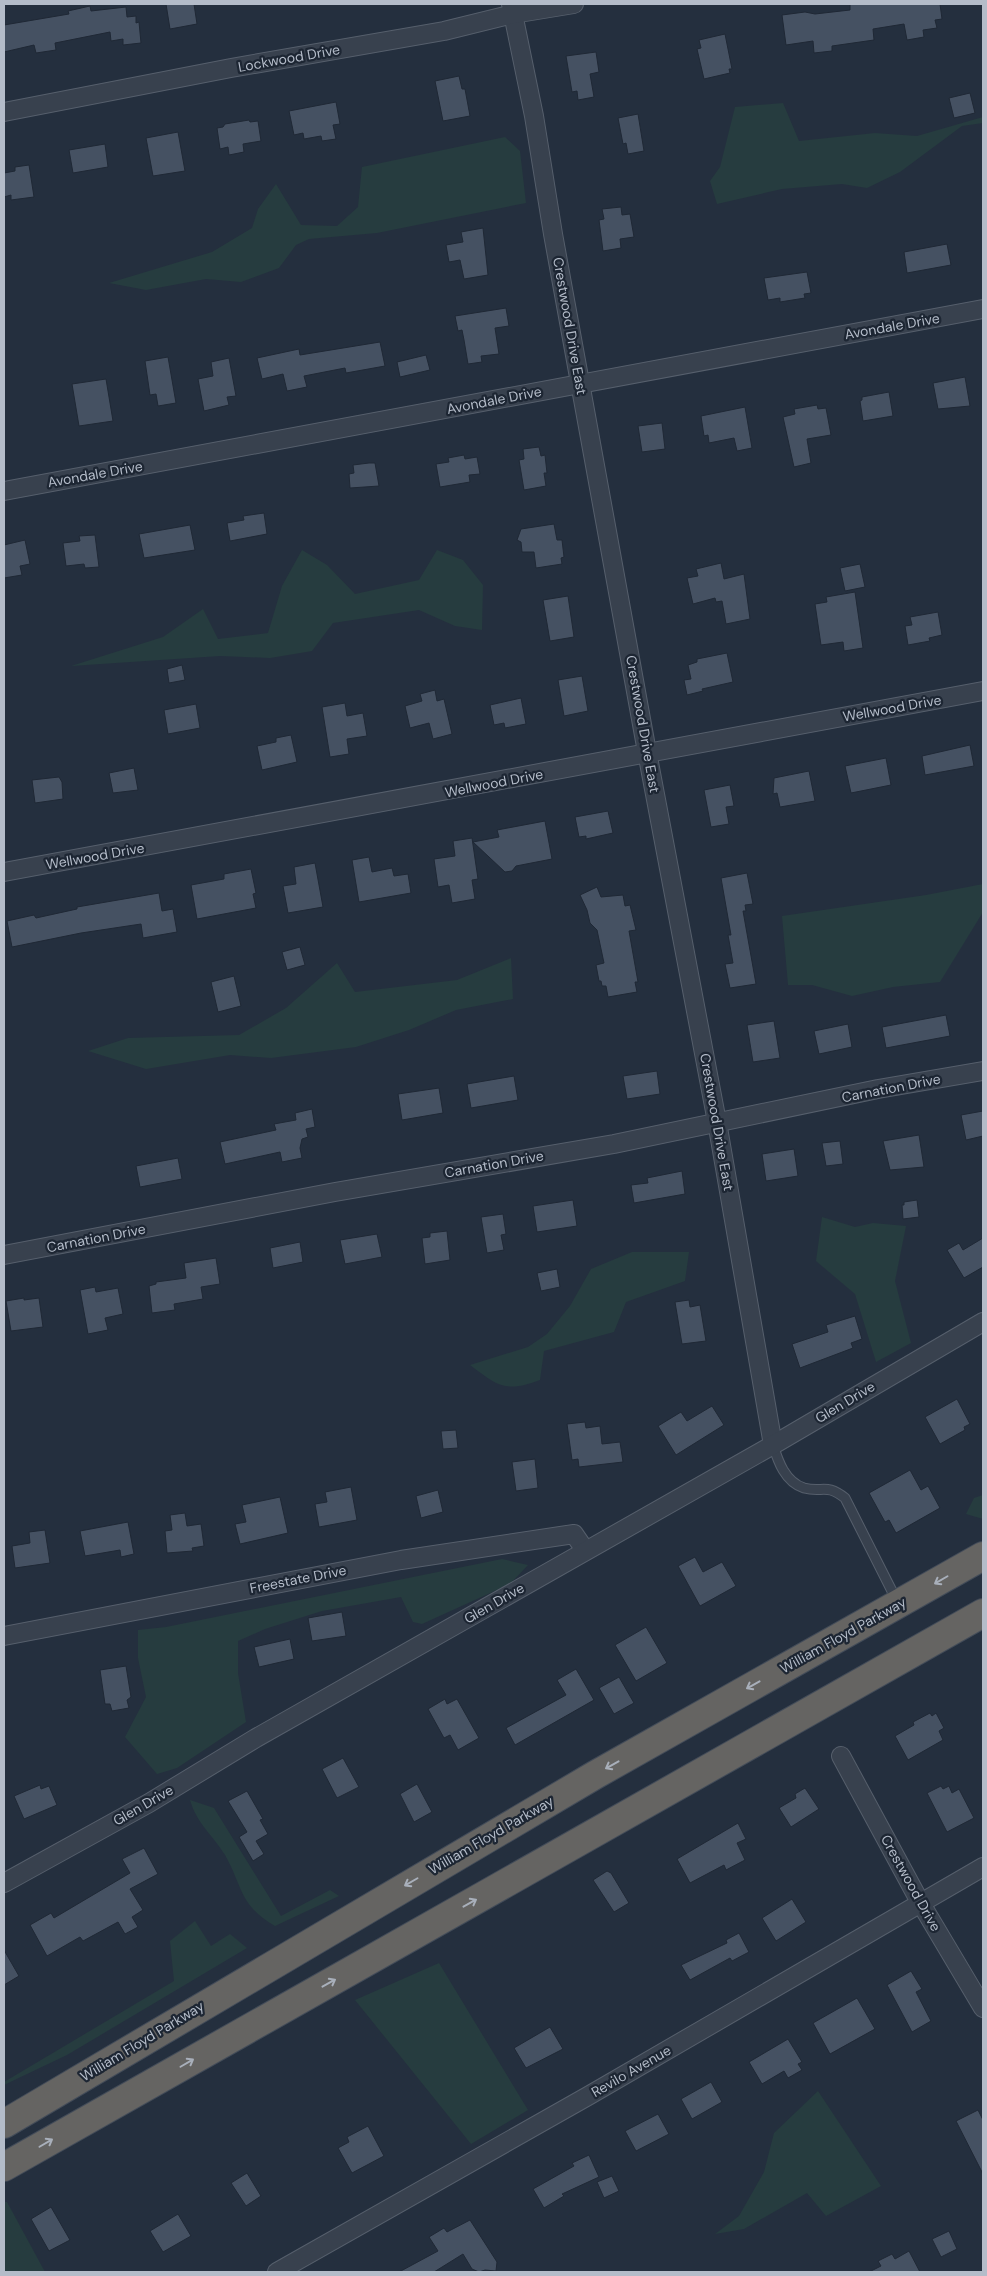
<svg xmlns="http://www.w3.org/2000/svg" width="987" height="2276" font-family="'DM Sans',sans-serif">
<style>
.green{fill:#263c3f}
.building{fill:#455162;stroke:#1f2835}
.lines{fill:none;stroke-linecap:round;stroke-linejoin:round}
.service-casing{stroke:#565f6c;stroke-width:11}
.minor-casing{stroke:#565f6c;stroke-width:20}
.trunk-casing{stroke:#434c59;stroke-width:30}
.service{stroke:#38414e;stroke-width:9}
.minor{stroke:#38414e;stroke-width:18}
.trunk{stroke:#656462;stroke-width:28}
.oneway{stroke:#a8afba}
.labels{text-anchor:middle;stroke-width:4.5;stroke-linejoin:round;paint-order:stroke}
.street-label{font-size:14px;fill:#b4bcc9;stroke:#1d2633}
</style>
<rect width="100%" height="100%" fill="#242f3e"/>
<!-- green -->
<g class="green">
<path d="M783,103L799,141L875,133L917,136L983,117V123L962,126L900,172L867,188L842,184L782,189L717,204L710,181L720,167L735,107Z"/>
<path d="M505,137L520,151L526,203L377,233L309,239L296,245L279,268L241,282L206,279L146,290L109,283L212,252L252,228L258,209L276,184L301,225L337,226L358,207L362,167Z"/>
<path d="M302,550L327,565L355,594L419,580L437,550L463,560L483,585L482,630L455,626L419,610L333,623L312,651L270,658L220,656L71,666L163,637L203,609L218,639L268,633L282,586Z"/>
<path d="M983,884V912L940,982L893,987L852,996L812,985H788L782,916L926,895Z"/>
<path d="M511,958L513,999L456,1010L409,1030L356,1047L271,1058L230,1055L146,1069L88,1051L128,1038L239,1035L286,1008L337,963L355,992L457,980Z"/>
<path d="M822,1217L855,1227L873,1223L906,1226L895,1281L911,1343L876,1362L855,1294L816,1261Z"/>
<path d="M632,1252H689L685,1281L626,1302L614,1332L544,1351L540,1380C505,1393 498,1386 470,1365L528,1347L547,1334L570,1306L591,1269Z"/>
<path d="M983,1495V1519L966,1514L974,1498Z"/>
<path d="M502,1559L528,1565L510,1584L422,1624L413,1622L401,1597L322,1611L265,1629L238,1641V1673L246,1722L177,1768L157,1774L125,1737L146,1697L138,1658V1630L166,1627Z"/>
<path d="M190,1800L214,1808L281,1916L330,1890L339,1896L275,1926C239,1905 243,1887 225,1855C212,1834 197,1824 190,1800Z"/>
<path d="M195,1921L211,1946L230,1934L247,1948L67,2055L4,2085V2082L174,1981L170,1941Z"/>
<path d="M439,1963L528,2110L471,2144L355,2000Z"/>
<path d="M818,2091L881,2186L826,2216L807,2193L744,2229L715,2234L739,2216L764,2172L774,2133Z"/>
<path d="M4,2202H7L45,2272H4Z"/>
</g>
<!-- building -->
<g class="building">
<path d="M166,4H194L197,24L170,29Z"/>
<path d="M850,4H940L942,19L935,20L937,28L923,30L924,37L907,40L904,24L873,29L874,40L832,46V51L814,53L813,41L786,45L782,15L805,12L815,14L850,10Z"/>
<path d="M90,6L91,11L126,7L127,17L136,16V23L139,22L141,43L123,45V39L111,41L110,32L55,43L56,50L36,53L34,45L4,52V25L69,14L68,11Z"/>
<path d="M725,34L732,69H729L730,73L704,79L697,49L701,48L699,40Z"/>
<path d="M596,52L599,72L590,74L594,97L578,100L577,91L572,92L566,56Z"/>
<path d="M459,76L462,89H465L470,116L443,121L435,81Z"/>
<path d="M970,93L975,113L954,118L949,98Z"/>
<path d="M336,102L340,124L333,125L336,139L322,141L321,136L304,139L303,133L294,135L289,111Z"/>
<path d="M638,114L644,151L628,154L626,143L623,144L618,118Z"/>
<path d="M249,120L250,122L258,121L261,141L243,144L244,152L229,155L228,147L220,149L217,128L223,127L225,124Z"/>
<path d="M178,132L185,171L153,176L146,138Z"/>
<path d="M105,144L108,167L73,173L69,150Z"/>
<path d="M29,165L34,197L11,200V195L4,197V173L15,171V167Z"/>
<path d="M621,207L622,215L630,214L634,237L620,239L621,248L603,251L599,220L604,219L602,209Z"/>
<path d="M483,228L488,275L464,279L460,260L449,262L446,245L463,242L461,232Z"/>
<path d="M947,244L951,265L907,273L904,252Z"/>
<path d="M807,272L811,293L804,294L805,298L780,302V298L768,300L764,278Z"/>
<path d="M506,308L509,326L495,328L499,354L481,356L482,362L468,364L464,340L462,330L458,331L455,316Z"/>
<path d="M380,342L385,366L346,373L345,368L304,376L307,387L287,391L283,374L262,379L257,358L299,349L300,355Z"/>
<path d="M426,355L430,370L400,377L397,362Z"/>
<path d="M168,357L176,403L158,406L156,394L150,395L145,361Z"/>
<path d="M229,358L236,396L227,397L229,405L204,411L198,379L213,376L211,362Z"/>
<path d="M965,377L970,406L938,409L933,383Z"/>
<path d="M106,379L113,421L79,426L72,384Z"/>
<path d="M889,392L893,416L863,421L860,401L862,400V397Z"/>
<path d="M817,405L818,409L826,408L831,435L807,439L811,463L794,467L783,417L795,414L794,409Z"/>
<path d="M745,407L752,448L737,451L734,438L709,443L708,435L704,436L701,416Z"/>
<path d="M662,423L665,449L642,452L638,426Z"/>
<path d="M539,447L541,456L545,455L547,473H544L546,486L524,490L519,460L524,459L523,449Z"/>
<path d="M464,455L465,459L477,457L480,474L469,475L470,482L440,487L436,464L449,462L448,458Z"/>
<path d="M369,463H375L379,486L350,488L349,474L354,473L353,465Z"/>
<path d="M264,513L267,534L230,541L227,523L244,520L243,516Z"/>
<path d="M554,524L557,540H562L564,557L561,558L562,564L536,568L534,552H522L521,542L517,540L521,529Z"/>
<path d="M190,525L195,550L144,558L139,534Z"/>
<path d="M95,535L99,567L85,568L84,564L66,566L63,543L80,541L79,536Z"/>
<path d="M25,540L30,564L20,566L22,575L4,578V545Z"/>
<path d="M721,563L724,579L744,574L750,619L726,624L722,601L716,602L715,598L693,604L687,578L698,576L696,569Z"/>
<path d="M860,564L865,587L845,591L840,568Z"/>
<path d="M855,592L863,648L844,651L843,642L821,645L815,604L827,602L826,597Z"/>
<path d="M568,596L574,637L550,641L543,600Z"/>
<path d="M938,612L942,635L929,638L930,641L908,645L905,626L912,625L910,617Z"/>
<path d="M727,653L733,682L702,689L703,691L687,695L684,680L691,679L688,665L697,662V659Z"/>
<path d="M182,665L185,680L169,683L167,669Z"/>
<path d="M582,676L588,711L564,716L558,680Z"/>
<path d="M435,690L437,701L444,699L452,734L433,739L429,723L410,728L405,706L422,701L420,694Z"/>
<path d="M521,698L526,724L505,728L504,723L494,725L490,705Z"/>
<path d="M345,703L347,716L363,713L367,736L347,739L349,754L330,757L322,707Z"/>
<path d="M196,704L200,728L168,734L164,710Z"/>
<path d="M291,735L297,762L262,770L257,746L276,742V738Z"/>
<path d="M970,745L974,766L925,775L922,756Z"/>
<path d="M886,758L891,785L851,793L845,766Z"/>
<path d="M134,768L138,790L113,793L109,773Z"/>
<path d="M809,771L815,801L780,807L777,793L773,794L774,778Z"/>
<path d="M59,777L62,782L63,799L35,803L32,780Z"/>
<path d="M730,785L734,806L726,807L729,824L711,827L704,790Z"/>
<path d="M608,811L613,833L586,839V836L579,837L575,817Z"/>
<path d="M545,821L552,859L516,866L512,871L505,872L473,842L499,837L497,830Z"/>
<path d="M472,838L478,879L472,880L475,899L452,903L449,885L438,887L434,859L455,856L453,841Z"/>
<path d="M369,857L372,872L392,868L394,876L408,874L411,893L359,902L352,860Z"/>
<path d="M315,863L323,907L288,913L283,886L296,884L294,867Z"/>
<path d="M251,869L256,893L253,894L256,908L197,919L191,885L224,879V874Z"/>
<path d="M747,873L753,904L745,905L746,911H743L756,984L730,988L725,964L733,963L728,935H731L721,878Z"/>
<path d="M597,887L601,897L623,895L625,906L630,905L636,930L629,931L638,982H635L637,992L608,997L606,986H602L601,981H599L596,965L604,963L597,930L590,923L587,910L580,895Z"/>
<path d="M159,893L162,911L173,909L177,932L143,938L141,924L81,933L12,947L7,921L34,915L36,918L77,909V907Z"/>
<path d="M300,947L305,965L287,970L282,952Z"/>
<path d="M234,976L241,1006L218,1012L211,982Z"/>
<path d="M946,1015L950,1036L886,1048L882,1027Z"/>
<path d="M774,1021L780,1058L753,1062L747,1025Z"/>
<path d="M848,1024L852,1047L819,1054L814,1031Z"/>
<path d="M657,1071L660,1094L627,1099L623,1076Z"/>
<path d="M514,1076L518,1100L471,1108L467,1084Z"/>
<path d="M439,1088L443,1113L402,1120L398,1094Z"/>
<path d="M312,1109L315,1127L306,1129L308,1137L302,1139L300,1148L302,1158L282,1162L280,1152L225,1164L220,1142L276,1130L274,1124L296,1120L295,1113Z"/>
<path d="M983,1111V1136L966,1140L961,1115Z"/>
<path d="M919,1135L924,1167L890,1170L883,1141Z"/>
<path d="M840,1141L843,1164L826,1166L822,1143Z"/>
<path d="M794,1149L798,1176L766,1181L762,1154Z"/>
<path d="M178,1158L182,1179L140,1187L136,1166Z"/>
<path d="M682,1171L685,1194L634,1203L631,1185L648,1183L647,1178Z"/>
<path d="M573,1200L577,1226L537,1232L533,1206Z"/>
<path d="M917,1200L919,1217L903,1219L902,1205H904V1202Z"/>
<path d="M503,1214L506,1234L501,1235L504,1250L487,1253L481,1217Z"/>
<path d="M447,1231L450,1260L425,1264L422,1238L430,1237V1233Z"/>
<path d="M377,1234L382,1257L345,1264L340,1240Z"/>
<path d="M983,1238V1267L964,1278L947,1250L959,1243L963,1250Z"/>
<path d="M300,1242L303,1262L273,1268L270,1248Z"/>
<path d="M216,1258L220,1284L201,1287L203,1299L174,1304L175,1310L152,1313L149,1286L156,1284V1282L186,1278L184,1263Z"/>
<path d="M557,1269L560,1287L541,1291L537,1273Z"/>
<path d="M95,1287L96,1292L118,1288L123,1314L105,1318L108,1330L88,1334L80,1290Z"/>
<path d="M24,1298V1300L39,1298L43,1327L11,1331L6,1301Z"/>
<path d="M689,1300L690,1307L700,1305L706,1341L682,1344L675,1302Z"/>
<path d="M855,1316L862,1339L851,1343L853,1348L800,1368L792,1344L828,1332L826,1325Z"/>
<path d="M957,1399L970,1424L964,1427L965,1430L940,1444L925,1417Z"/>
<path d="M712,1406L724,1425L676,1455L658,1426L681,1412L687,1421Z"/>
<path d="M585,1422L586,1428L600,1426L602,1444L620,1442L623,1462L579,1467L578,1459L572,1460L567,1424Z"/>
<path d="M456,1430L458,1448L443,1449L441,1431Z"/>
<path d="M535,1459L538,1488L516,1491L512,1462Z"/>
<path d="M910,1470L921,1490L928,1486L940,1508L896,1533L889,1520L885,1522L869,1493Z"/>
<path d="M351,1487L357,1520L319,1527L315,1504L327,1502L325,1492Z"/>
<path d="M438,1490L443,1512L421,1518L416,1496Z"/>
<path d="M280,1497L288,1533L240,1544L235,1524L246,1522L242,1505Z"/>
<path d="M185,1513L187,1526L201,1524L204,1546L192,1548L193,1551L167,1553L165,1531L172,1530L170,1515Z"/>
<path d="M128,1522L134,1554L121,1557L120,1550L85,1556L80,1531Z"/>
<path d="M45,1530L50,1563L15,1568L12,1546L30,1543L29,1532Z"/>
<path d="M695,1557L703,1572L722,1562L736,1586L700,1606L678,1566Z"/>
<path d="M342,1612L346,1636L312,1641L308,1618Z"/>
<path d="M646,1627L667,1663L636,1681L615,1645Z"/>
<path d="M290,1639L294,1659L259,1667L254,1647Z"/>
<path d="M126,1666L131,1697L127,1700L129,1708L112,1711L110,1704H105L100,1670Z"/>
<path d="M576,1669L594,1700L515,1745L506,1728L566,1695L557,1680Z"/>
<path d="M619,1677L634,1703L614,1714L599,1688Z"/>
<path d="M445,1699L447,1704L457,1699L479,1738L458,1750L450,1735L444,1738L428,1709Z"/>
<path d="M930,1713L932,1716L936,1713L944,1728L939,1731L943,1740L908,1760L895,1736L914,1725L913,1722Z"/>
<path d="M343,1758L359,1787L337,1798L322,1769Z"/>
<path d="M417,1784L432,1812L414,1822L400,1794Z"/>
<path d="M40,1785L41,1789L49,1786L57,1805L24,1819L14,1796Z"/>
<path d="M941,1786L943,1789L949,1786L952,1793L959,1789L974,1818L947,1832L927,1793Z"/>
<path d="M805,1788L819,1809L791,1827L779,1808L796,1798L795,1794Z"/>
<path d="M247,1791L263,1819L260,1820L268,1834L256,1841L264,1854L253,1861L239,1837L247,1832L228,1801Z"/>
<path d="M738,1823L746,1839L737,1843L745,1860L726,1870L724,1865L690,1883L677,1859Z"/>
<path d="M144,1848L158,1874L130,1889L143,1910L132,1917L138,1927L125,1934L118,1922L83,1941L80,1937L47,1956L30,1925L51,1913L54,1918L130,1873L122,1859Z"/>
<path d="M607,1871L611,1873L629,1903L614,1912L593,1880Z"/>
<path d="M792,1899L806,1922L776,1941L762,1918Z"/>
<path d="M739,1933L749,1952L732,1961L730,1958L690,1980L681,1965L727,1943L726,1940Z"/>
<path d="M4,1950L19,1976L4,1985Z"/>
<path d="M911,1971L922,1989L916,1992L931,2021L912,2032L887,1985Z"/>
<path d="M857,1998L875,2029L830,2054L813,2023Z"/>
<path d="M550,2027L563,2049L526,2068L514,2048Z"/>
<path d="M788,2039L802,2062L798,2064L802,2070L788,2078L784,2071L762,2084L749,2062Z"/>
<path d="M711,2082L722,2102L692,2119L681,2099Z"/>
<path d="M978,2110L983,2120V2174L956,2121Z"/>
<path d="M658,2114L669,2134L636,2151L625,2131Z"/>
<path d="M368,2126L384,2156L352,2173L338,2148L349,2142L347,2137Z"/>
<path d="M589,2155L599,2177L562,2194L564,2196L544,2208L533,2189L574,2166L572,2163Z"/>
<path d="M247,2173L261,2196L246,2206L231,2183Z"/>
<path d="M612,2176L619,2191L604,2198L597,2182Z"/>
<path d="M51,2207L70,2240L49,2251L31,2219Z"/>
<path d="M178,2214L191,2236L163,2252L150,2231Z"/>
<path d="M470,2220L497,2262L496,2271L485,2270L479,2272L472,2269L463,2254L434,2272H399L438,2251L429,2237L444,2228L447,2232Z"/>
<path d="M949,2231L957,2249L941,2257L932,2239Z"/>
<path d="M909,2251L920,2272H869L881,2266L878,2261L892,2254L895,2259Z"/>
</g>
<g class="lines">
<defs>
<path id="service" d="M773,1445C778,1461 785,1482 804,1488C823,1493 826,1483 845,1498L897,1601"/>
<g id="minor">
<path d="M511,4L534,116L553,234L647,752L717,1122L773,1445"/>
<path d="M4,112L231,68L444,31L513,14L574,4"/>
<path d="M4,491L983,309"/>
<path d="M4,872L983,691"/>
<path d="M4,1255L335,1192L614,1144L878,1089L983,1071"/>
<path d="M4,1636L401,1560L574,1534L585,1550"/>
<path d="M841,1756L920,1902L983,2008"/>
<path d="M4,1883L149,1803L256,1738L773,1445L983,1322"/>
<path d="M277,2272L588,2096L983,1867"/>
</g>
<g id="trunk">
<path d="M4,2124L595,1775L983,1556"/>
<path d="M4,2167L983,1613"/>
</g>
</defs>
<!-- service casing -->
<use href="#service" class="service-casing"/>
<!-- minor casing -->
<use href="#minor" class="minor-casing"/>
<!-- trunk casing -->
<use href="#trunk" class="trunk-casing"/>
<!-- service -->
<use href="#service" class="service"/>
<!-- minor -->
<use href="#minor" class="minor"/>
<!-- trunk -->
<use href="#trunk" class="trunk"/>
</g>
<!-- one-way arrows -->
<defs><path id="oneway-shaft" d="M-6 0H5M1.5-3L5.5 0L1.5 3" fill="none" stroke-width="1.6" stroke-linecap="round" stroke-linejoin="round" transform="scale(1.25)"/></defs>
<g class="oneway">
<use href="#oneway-shaft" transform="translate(941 1580) rotate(150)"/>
<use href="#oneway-shaft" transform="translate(753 1685) rotate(151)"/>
<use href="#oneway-shaft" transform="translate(612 1765) rotate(151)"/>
<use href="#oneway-shaft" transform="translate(411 1882) rotate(150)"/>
<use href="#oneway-shaft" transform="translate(470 1903) rotate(-29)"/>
<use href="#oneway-shaft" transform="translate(329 1983) rotate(-29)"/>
<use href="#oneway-shaft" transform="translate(187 2063) rotate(-30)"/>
<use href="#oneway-shaft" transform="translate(46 2143) rotate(-30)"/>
</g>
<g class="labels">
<!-- street labels -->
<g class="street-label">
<text transform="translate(289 58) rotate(-10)" y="5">Lockwood Drive</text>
<text transform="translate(570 326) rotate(80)" y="5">Crestwood Drive East</text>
<text transform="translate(892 326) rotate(-10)" y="5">Avondale Drive</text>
<text transform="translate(494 400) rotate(-11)" y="5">Avondale Drive</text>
<text transform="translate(95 474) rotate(-10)" y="5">Avondale Drive</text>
<text transform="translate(892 708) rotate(-10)" y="5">Wellwood Drive</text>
<text transform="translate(643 724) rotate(80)" y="5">Crestwood Drive East</text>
<text transform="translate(494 783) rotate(-11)" y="5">Wellwood Drive</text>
<text transform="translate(95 856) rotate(-10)" y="5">Wellwood Drive</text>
<text transform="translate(891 1088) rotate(-11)" y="5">Carnation Drive</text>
<text transform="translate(717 1122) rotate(80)" y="5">Crestwood Drive East</text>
<text transform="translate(494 1164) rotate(-10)" y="5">Carnation Drive</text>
<text transform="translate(96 1238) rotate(-11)" y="5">Carnation Drive</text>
<text transform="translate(845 1402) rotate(-31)" y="5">Glen Drive</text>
<text transform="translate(298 1579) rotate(-11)" y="5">Freestate Drive</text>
<text transform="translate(494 1603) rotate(-30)" y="5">Glen Drive</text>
<text transform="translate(843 1635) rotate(-29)" y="5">William Floyd Parkway</text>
<text transform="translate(143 1805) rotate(-30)" y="5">Glen Drive</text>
<text transform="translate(491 1835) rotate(-30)" y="5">William Floyd Parkway</text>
<text transform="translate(911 1883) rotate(61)" y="5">Crestwood Drive</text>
<text transform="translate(142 2041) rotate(-31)" y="5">William Floyd Parkway</text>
<text transform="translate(631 2071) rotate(-30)" y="5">Revilo Avenue</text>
</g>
</g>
<!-- border -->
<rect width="987" height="2276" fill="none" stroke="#b4bcc9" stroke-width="10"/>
</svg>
